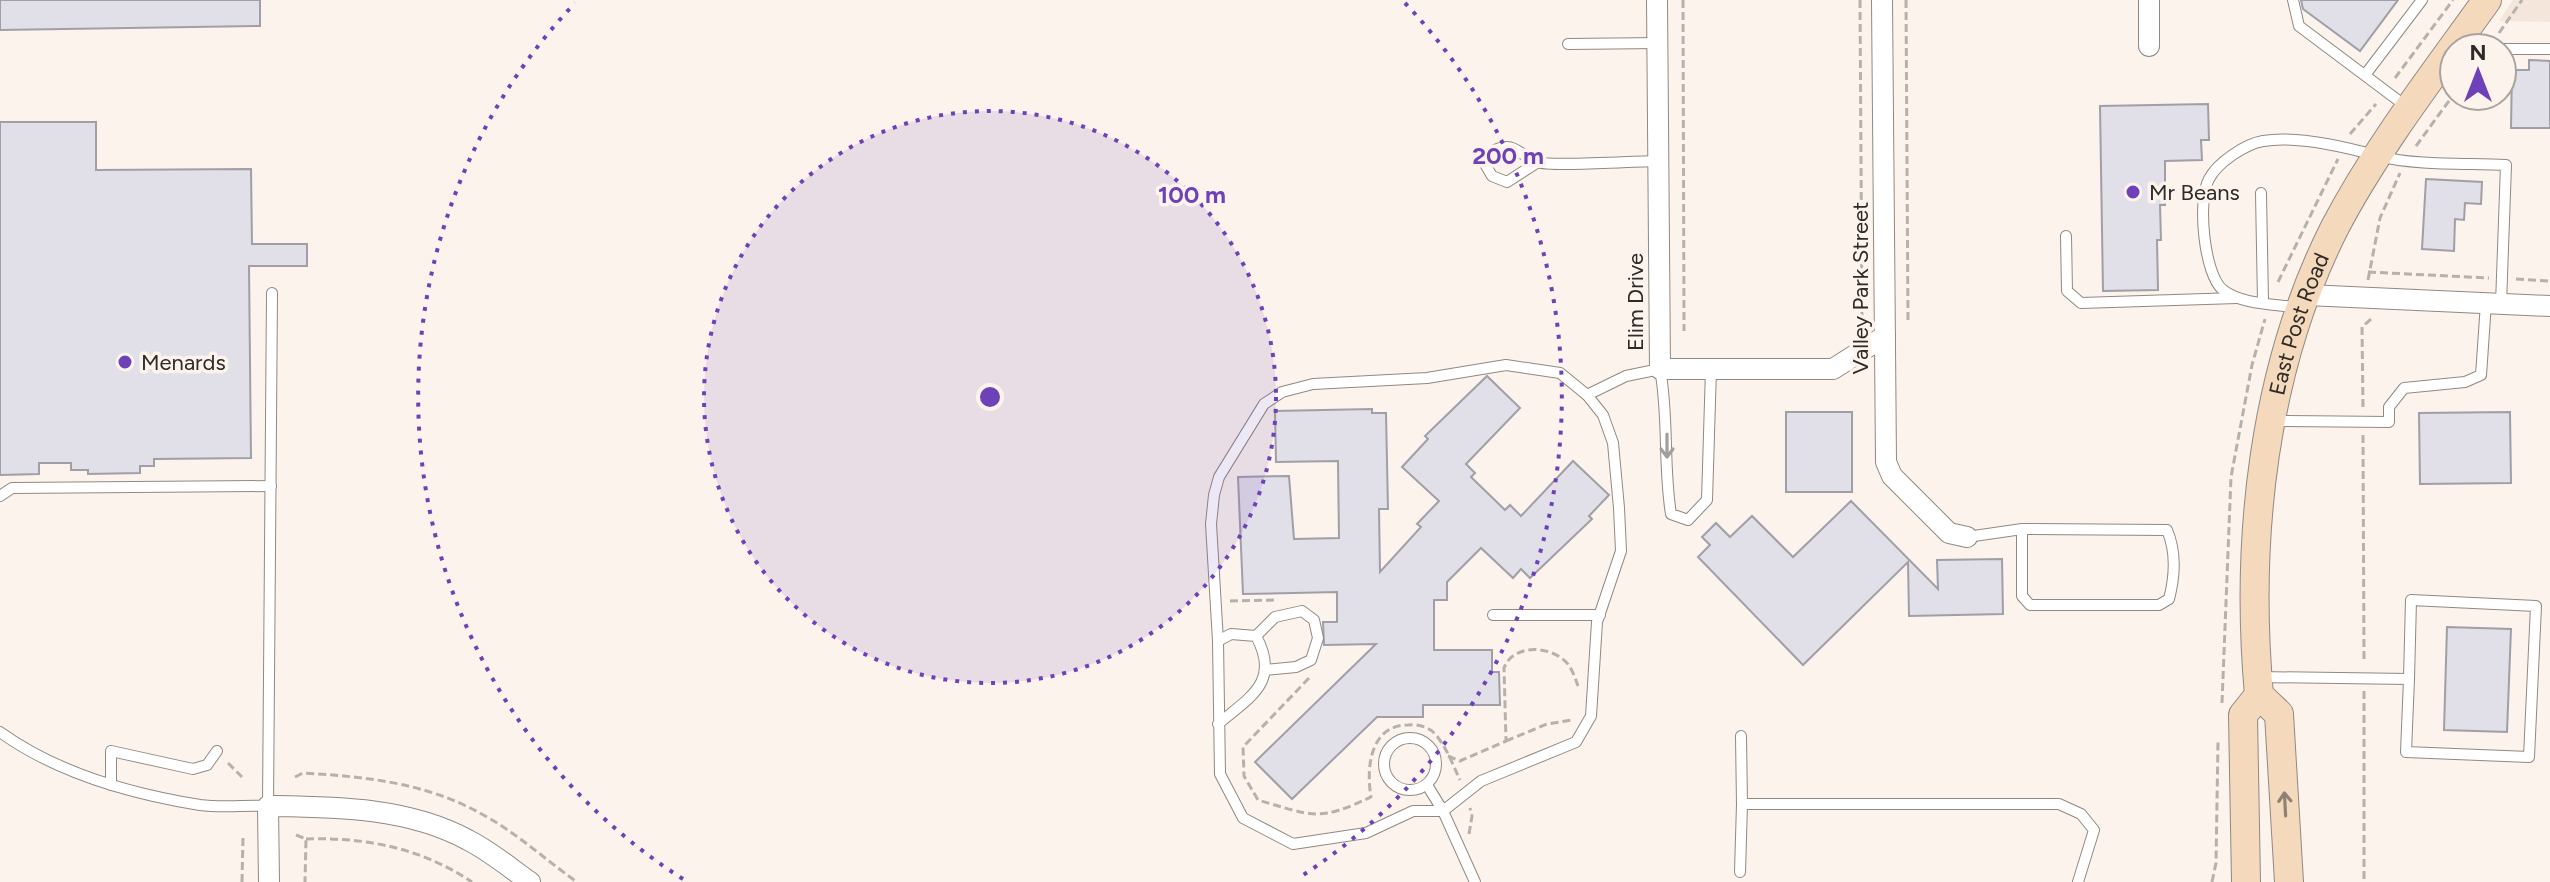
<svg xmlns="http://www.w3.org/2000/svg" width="2550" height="882" font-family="Figtree,sans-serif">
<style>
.built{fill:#f4e6da}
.building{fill:#e1dfe8;stroke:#a09ea7;stroke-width:2}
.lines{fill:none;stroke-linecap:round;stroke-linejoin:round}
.lane-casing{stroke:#908983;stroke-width:12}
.street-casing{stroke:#908983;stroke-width:22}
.secondary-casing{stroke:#908983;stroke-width:30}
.path{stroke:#b7b1ac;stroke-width:3;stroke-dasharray:8 4;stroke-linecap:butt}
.lane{stroke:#fff;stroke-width:10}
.street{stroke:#fff;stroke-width:20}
.secondary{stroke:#f4d9bc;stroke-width:28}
.oneway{stroke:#a09f9e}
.oneway2{stroke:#908272}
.ring{fill:none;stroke:#6e41b9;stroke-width:4;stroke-dasharray:4 8}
.poi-dot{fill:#6e41b9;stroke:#fbf3ec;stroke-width:3}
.labels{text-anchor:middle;stroke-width:7;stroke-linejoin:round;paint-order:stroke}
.poi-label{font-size:22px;fill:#2d2a28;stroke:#fbf3ec;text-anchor:start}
.street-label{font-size:22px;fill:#2d2a28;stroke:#fbf3ec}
.centre{fill:#6e41b9;stroke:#fbf3ec;stroke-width:4}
.ring-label{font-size:24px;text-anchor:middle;font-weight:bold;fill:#6e41b9;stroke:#fbf3ec;stroke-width:7;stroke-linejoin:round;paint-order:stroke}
</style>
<rect width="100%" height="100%" fill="#fbf3ec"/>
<!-- built -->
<path class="built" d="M2513,0H2550V22L2499,21Z"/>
<!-- building -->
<g class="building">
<path d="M0,0H260V26L0,30Z"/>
<path d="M2301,0H2398L2360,51L2303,9Z"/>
<path d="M2529,60L2550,61V128H2511L2512,70H2529Z"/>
<path d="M2208,104L2209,140H2201L2202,160L2165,161V205H2160L2161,240H2157L2158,290L2103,291L2100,106Z"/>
<path d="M0,122H96V170L251,169L252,244H307V266H249L251,458L154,459V466H140V473L88,474V470H71V463H39V474L0,475Z"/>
<path d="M2426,179L2482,182L2481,204L2465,203L2464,220L2455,219L2454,251L2422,249Z"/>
<path d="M1487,376L1520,408L1466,464L1475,473L1471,477L1505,510L1510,505L1521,516L1573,461L1609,495L1589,516L1592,519L1530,578L1521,569L1513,578L1481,548L1447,582V600H1434V650H1492V672H1499L1500,705H1423V717H1377L1292,799L1255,762L1376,644L1324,645L1323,622H1337V592L1243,594L1238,477L1289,476L1294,539L1339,538L1338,461L1276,462L1275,411L1372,409V413H1386L1388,509H1379L1380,572L1421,527L1417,524L1439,501L1402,467L1428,439L1425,436Z"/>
<rect x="1786" y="412" width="66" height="80"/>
<path d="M2510,412L2511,483L2420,484L2419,413Z"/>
<path d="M1851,501L1938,589L1937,560L2002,559L2003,614L1909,616L1908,562L1803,665L1698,557L1710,545L1702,537L1716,523L1730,537L1752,516L1793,557Z"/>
<path d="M2447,627L2511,629L2507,732L2444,730Z"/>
</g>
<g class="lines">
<defs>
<g id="lane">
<path d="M2293,0L2299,26L2407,107"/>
<path d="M2466,33L2498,48"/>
<path d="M1568,44L1658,43"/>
<path d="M2502,49H2550"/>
<path d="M2365,75L2422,0"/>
<path d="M1538,162L1507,182L1492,176L1485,164L1493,151C1515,140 1518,155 1537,162C1552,167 1637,161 1658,161"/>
<path d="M2261,193L2263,302"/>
<path d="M2066,236L2067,291L2081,303L2237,298"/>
<path d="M2300,308C2277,304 2242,305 2223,290C2204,275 2197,200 2209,179C2217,163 2245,144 2263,141C2297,135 2346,147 2378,156C2418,166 2465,163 2506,165L2501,304"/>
<path d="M1587,395L1626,376L1660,369C1669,417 1663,465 1671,514L1688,520L1707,500L1711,369"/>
<path d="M2274,421L2389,422V407L2404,388L2465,382L2481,375L2486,303"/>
<path d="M0,496L12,488L271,486"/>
<path d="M1967,537L2022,529L2167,530C2176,551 2175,576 2169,599L2159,605H2030L2022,596V529"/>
<path d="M1493,615H1600"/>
<path d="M1256,636L1275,617L1302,611L1314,620L1318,638L1311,660L1296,667L1265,670"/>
<path d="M1218,641L1211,524L1214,495L1219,477L1264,404L1282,392L1313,384L1427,378L1506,365L1560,373L1587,395L1603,415L1613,443L1619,508L1621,551L1597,622L1591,716L1576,742L1481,781L1443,811L1427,785"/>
<path d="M2259,677L2409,679L2411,600L2536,606L2529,757L2406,752L2409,679"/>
<path d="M1218,724C1250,697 1281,682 1256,636L1231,634L1218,641L1220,774L1243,818L1293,844L1366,833L1413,811H1443L1475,882"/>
<path d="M0,732C57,773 131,794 200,805C222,808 246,805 268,806L272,293"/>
<path d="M1741,736L1742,804"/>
<circle cx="1410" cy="764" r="26"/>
<path d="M111,785V751L193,769L207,765L217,751"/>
<path d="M1740,872L1742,804H2059L2081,814L2094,830L2078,882"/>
</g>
<g id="street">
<path d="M1657,0L1660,369H1833L1885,336"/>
<path d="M1882,0L1886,462L1892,476L1949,533L1967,537"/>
<path d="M2149,0V46"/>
<path d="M2307,295L2550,306"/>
<path d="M269,882L268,806C335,807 407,807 468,840C490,851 510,868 530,882"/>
</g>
<g id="secondary">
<path d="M2246,882L2243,715L2259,695"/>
<path id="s1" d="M2289,882L2279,714L2259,695C2245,539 2263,369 2335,227C2377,147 2434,74 2487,0"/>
</g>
</defs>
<!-- lane casing -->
<use href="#lane" class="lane-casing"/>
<!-- street casing -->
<use href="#street" class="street-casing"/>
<!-- secondary casing -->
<use href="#secondary" class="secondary-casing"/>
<!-- path -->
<g class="path">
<path d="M1683,0L1684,331"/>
<path d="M1860,0L1862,322"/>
<path d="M1906,0L1908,323"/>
<path d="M2499,33L2522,0"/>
<path d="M2395,78L2453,0"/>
<path d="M2350,134L2376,104"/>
<path d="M2416,146L2454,94"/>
<path d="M2368,272L2489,278"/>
<path d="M2516,279L2550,281"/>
<path d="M2368,280L2380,218L2400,173"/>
<path d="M2278,282L2338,159"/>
<path d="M2363,407L2362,327L2371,319"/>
<path d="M2363,435L2364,663"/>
<path d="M1230,601L1278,600"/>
<path d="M1309,678L1243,747L1244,776L1258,800C1313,816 1318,822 1371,797C1366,768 1370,725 1408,725C1416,724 1425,726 1432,731C1445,743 1452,763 1460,780"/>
<path d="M2364,691V882"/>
<path d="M2222,703L2231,477L2252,365L2265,319"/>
<path d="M1506,741L1547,724L1572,720"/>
<path d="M1448,756L1460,761L1506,741L1504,668C1513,644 1549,645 1566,662C1572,668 1575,678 1578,686"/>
<path d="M228,763L242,777"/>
<path d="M295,777L303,773C369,777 429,783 487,817C519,835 547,861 577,882"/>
<path d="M1469,834L1472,816L1470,808"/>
<path d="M296,835L306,839L305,882"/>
<path d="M306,839C366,837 421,848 472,882"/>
<path d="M242,882L243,836"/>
<path d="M2212,882L2216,863L2218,742"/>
</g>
<!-- lane -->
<use href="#lane" class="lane"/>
<!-- street -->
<use href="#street" class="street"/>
<!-- secondary -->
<use href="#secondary" class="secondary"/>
</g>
<!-- one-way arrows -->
<defs><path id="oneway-shaft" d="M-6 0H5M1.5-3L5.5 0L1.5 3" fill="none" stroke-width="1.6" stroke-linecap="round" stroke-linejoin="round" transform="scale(2)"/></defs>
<use class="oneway" href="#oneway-shaft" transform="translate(1667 446) rotate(90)"/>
<use class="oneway2" href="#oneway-shaft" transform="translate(2285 804) rotate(-93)"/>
<!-- distance rings -->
<circle cx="990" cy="397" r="286" fill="#6e41b9" fill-opacity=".12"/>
<g class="ring">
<circle cx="990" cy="397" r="286"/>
<path d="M683 879A572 572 0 0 1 575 3M1405 3A572 572 0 0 1 1297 879"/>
</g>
<!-- markers -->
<g class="poi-dot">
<circle cx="2133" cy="192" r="8"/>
<circle cx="125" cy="362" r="8"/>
</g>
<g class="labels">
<!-- poi labels -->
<g class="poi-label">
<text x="2149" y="200">Mr Beans</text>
<text x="141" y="370">Menards</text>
</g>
<!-- street labels -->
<g class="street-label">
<text transform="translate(1860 288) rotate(-90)" y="8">Valley Park Street</text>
<text transform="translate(1635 302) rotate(-90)" y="8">Elim Drive</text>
<text dy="8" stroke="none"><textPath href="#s1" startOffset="572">East Post Road</textPath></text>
</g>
</g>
<circle cx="990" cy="397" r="12" class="centre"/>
<g class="ring-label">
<text x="1508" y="164">200 m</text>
<text x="1192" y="203">100 m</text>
</g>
<!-- north arrow -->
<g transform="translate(2478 72)"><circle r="38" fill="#fbf3ec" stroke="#a9a39e" stroke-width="2"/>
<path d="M0-6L14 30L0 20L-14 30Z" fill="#6e41b9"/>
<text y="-12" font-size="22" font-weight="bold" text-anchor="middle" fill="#2d2a28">N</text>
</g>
</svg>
